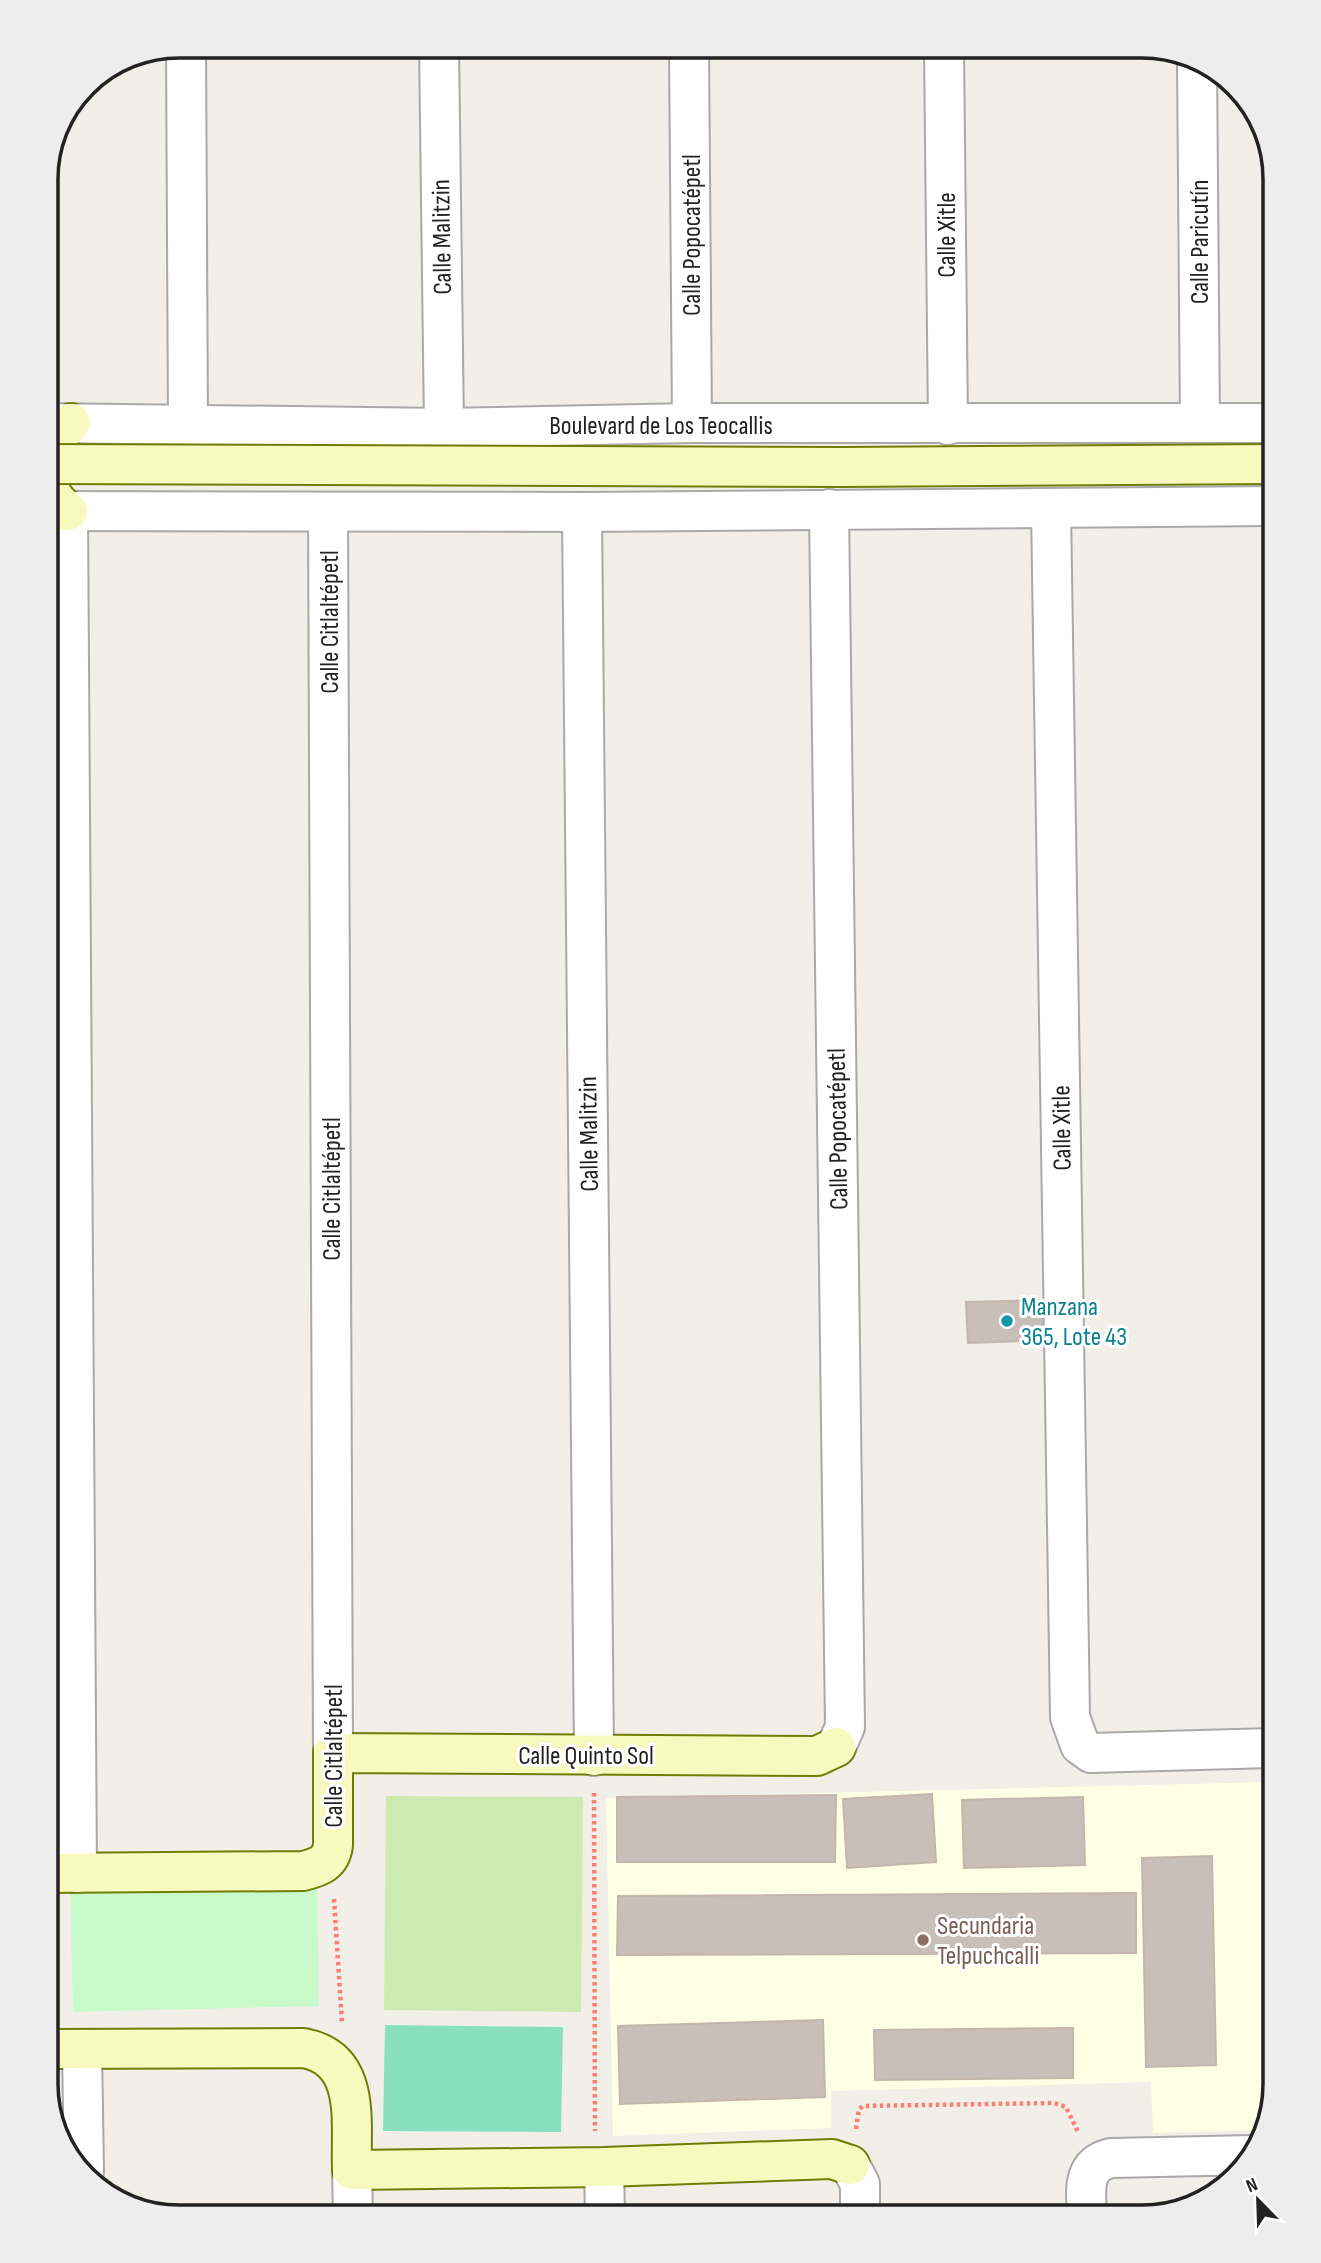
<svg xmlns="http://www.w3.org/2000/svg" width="1321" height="2263" font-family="'Sofia Sans Condensed',sans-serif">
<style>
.education{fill:#ffffe5}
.grass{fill:#cdebb0}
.park{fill:#c8facc}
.pitch{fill:#88e0be}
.building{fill:#c7bfb8;stroke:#c4b6ab;stroke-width:2}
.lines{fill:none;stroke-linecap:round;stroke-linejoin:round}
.street-casing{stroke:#a9a9a9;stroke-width:42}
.secondary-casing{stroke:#707d05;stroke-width:42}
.path{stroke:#fa8072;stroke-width:4.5;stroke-dasharray:3.5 3.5;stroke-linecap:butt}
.street{stroke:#fff;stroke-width:38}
.secondary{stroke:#f7fabf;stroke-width:38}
.secondary-bridge-casing{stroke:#707d05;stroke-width:42;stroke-linecap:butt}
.secondary-bridge{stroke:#f7fabf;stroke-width:38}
.culture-dot{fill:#0f9aa8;stroke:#fff;stroke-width:2.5}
.education-dot{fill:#8d6e63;stroke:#fff;stroke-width:2.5}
.labels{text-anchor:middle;stroke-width:6;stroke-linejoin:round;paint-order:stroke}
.street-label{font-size:26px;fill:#222;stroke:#fff}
.culture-label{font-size:26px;fill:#0d838f;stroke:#fff;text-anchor:start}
.education-label{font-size:26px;fill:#785e54;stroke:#fff;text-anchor:start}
.rim{fill:none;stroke:#222;stroke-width:3.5}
</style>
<rect width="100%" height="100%" fill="#f2efe9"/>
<!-- education -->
<path class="education" d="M1275,1782V2085L1262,2130L1153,2133L1151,2082L831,2091V2128L613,2136L606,1798Z"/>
<!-- grass -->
<path class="grass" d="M386,1796L583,1797L581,2012L384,2010Z"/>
<!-- park -->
<path class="park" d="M317,1882L319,2006L73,2012L70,1888Z"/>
<!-- pitch -->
<g class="pitch">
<path d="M46,1914H58L57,2007H46Z"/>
<path d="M385,2025L563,2027L561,2132L383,2131Z"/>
</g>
<!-- building -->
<g class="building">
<path d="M1047,1300L1048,1340L968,1343L966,1302Z"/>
<path d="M932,1794L936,1862L847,1868L843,1799Z"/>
<path d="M836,1795L835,1862H617V1797Z"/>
<path d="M1083,1797L1085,1865L964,1868L962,1800Z"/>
<path d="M1212,1856L1216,2065L1146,2067L1142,1858Z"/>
<path d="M1136,1893V1953L617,1955L618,1896Z"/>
<path d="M823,2020L825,2097L620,2104L618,2026Z"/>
<path d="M1073,2028V2078L875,2080L874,2030Z"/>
</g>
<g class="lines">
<defs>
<g id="street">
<path d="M186,46L188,425"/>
<path d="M439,46L444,428"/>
<path d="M689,46L692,423"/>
<path d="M944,46L948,425"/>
<path d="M1197,61L1200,423"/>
<path d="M46,423L444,428L692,423H1275"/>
<path d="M829,509L845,1727L836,1747"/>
<path d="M1051,509L1070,1717L1080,1745L1091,1753L1275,1748"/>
<path d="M46,511L582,512L1275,506"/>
<path d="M68,511L77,1873"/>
<path d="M328,512L333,1753"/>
<path d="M582,512L594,1756"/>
<path d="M82,2049L84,2172"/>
<path d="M850,2165L860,2184V2217"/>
<path d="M604,2167L605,2217"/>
<path d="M352,2170L353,2217"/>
<path d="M1087,2217C1086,2191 1081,2165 1111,2158L1254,2155"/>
</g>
<g id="secondary">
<path d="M843,467L1275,464"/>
<path d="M68,511C41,493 49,472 49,442L71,423"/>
<path d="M46,1873L303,1871C319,1867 331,1863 333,1845V1753L817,1756L836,1747"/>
<path d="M46,2049L304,2048C363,2060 350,2123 352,2170L604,2167L832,2159L850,2165"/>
</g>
</defs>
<!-- street casing -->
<use href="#street" class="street-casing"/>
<!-- secondary casing -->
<use href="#secondary" class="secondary-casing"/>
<!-- path -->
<g class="path">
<path d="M594,1793L595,2131"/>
<path d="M334,1899L342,2023"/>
<path d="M856,2129L859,2109L863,2106L1054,2103L1066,2107L1078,2132"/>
</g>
<!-- street -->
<use href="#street" class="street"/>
<!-- secondary -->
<use href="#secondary" class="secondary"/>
<defs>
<path id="secondary-bridge" d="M46,464L843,467"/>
</defs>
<!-- secondary-bridge casing -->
<use href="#secondary-bridge" class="secondary-bridge-casing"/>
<!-- secondary-bridge -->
<use href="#secondary-bridge" class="secondary-bridge"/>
</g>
<!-- markers -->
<circle class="culture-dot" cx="1007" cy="1321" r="7"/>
<circle class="education-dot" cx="923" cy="1940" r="7"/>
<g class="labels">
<!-- street labels -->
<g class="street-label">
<text transform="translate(691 235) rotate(-90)" y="9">Calle Popocatépetl</text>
<text transform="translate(946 235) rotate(-90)" y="9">Calle Xitle</text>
<text transform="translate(441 237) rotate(-91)" y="9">Calle Malitzin</text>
<text transform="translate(1199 242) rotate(-90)" y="9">Calle Paricutín</text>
<text x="661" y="434">Boulevard de Los Teocallis</text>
<text transform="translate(329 622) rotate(-90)" y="9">Calle Citlaltépetl</text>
<text transform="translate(1061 1128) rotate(-91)" y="9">Calle Xitle</text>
<text transform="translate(837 1129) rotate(-91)" y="9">Calle Popocatépetl</text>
<text transform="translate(588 1134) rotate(-91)" y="9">Calle Malitzin</text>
<text transform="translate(331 1189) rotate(-90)" y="9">Calle Citlaltépetl</text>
<text x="586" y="1764">Calle Quinto Sol</text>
<text transform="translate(333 1756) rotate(-90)" y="9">Calle Citlaltépetl</text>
</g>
<!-- culture labels -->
<g class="culture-label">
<text x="1021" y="1315">Manzana<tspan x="1021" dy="30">365, Lote 43</tspan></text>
</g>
<!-- education labels -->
<g class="education-label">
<text x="937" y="1934">Secundaria<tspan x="937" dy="30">Telpuchcalli</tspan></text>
</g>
</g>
<!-- crop -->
<path d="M0 0H1321V2263H0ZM179 58H1142A121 121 0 0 1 1263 179V2084A121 121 0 0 1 1142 2205H179A121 121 0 0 1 58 2084V179A121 121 0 0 1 179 58Z" fill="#ededed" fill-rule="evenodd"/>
<path class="rim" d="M179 58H1142A121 121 0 0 1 1263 179V2084A121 121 0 0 1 1142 2205H179A121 121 0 0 1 58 2084V179A121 121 0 0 1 179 58Z"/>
<!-- north arrow -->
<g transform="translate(1258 2200) rotate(337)" stroke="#ffffff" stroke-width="5" paint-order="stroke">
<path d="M0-5L12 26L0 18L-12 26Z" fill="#222222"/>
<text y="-10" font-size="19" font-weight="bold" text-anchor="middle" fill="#222222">N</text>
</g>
</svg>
